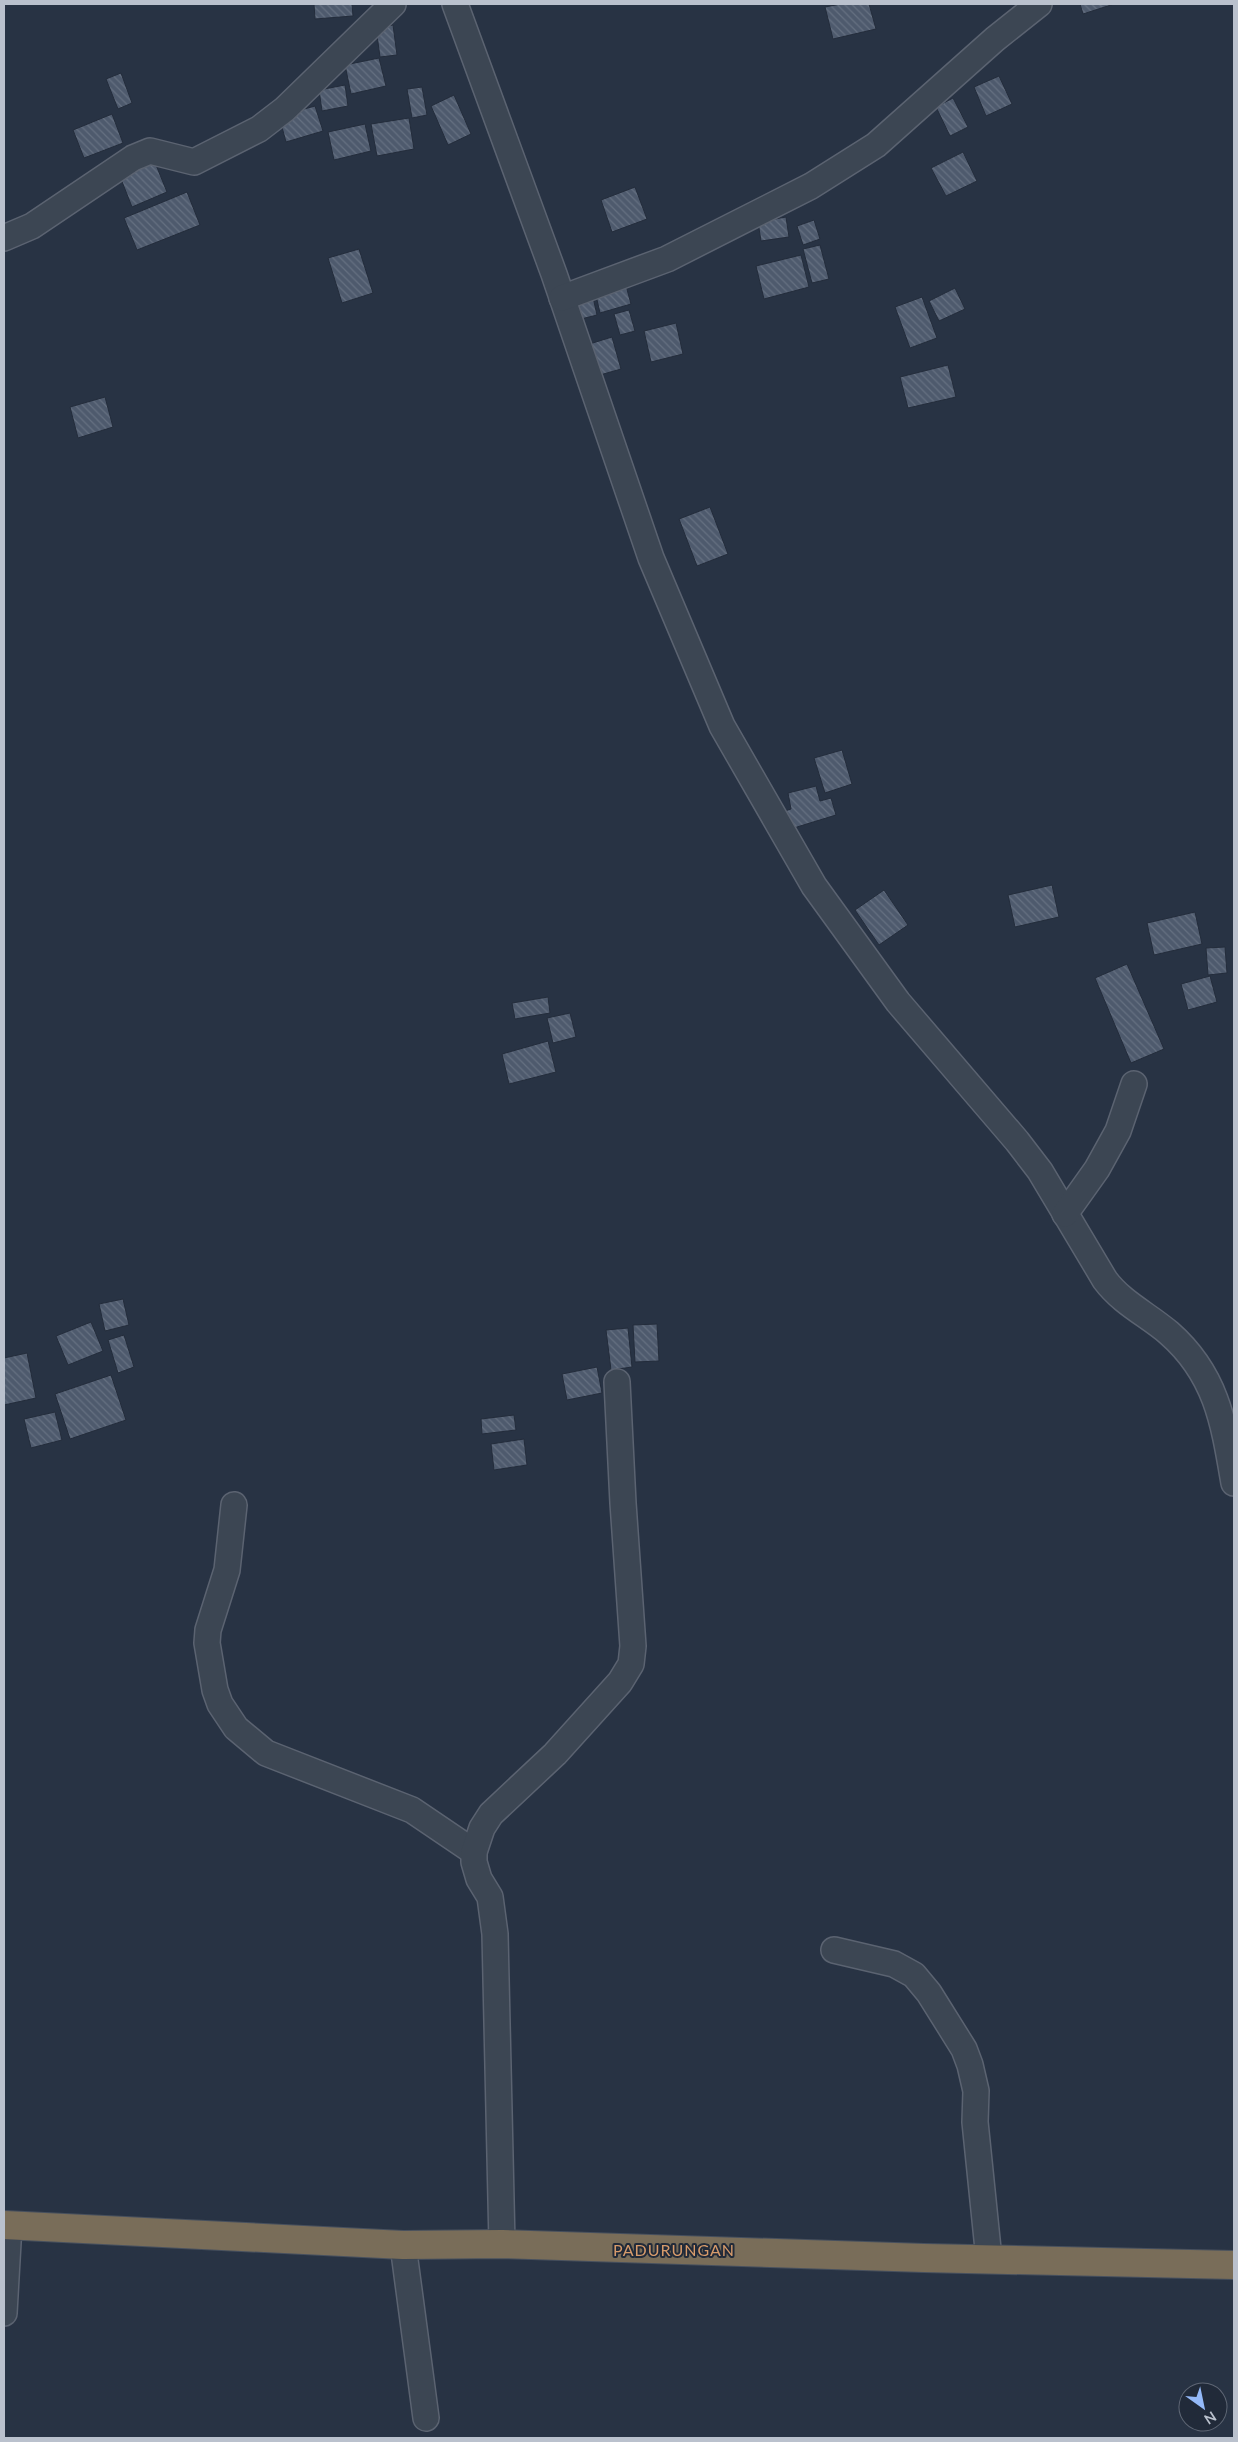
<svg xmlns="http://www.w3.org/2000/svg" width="1238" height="2442" font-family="Lato,sans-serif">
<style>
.building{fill:url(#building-back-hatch);stroke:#232c3b}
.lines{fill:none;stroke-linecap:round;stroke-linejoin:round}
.minor-casing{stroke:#5b6371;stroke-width:28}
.highway-casing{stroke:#47505e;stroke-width:30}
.minor{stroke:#3c4653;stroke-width:25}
.highway{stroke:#796d59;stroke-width:28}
.labels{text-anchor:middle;stroke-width:4;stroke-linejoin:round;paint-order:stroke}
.quarter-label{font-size:16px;letter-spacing:1px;fill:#d69b6b;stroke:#212a39}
</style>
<defs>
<pattern id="building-back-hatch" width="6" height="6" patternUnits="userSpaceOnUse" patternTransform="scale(1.25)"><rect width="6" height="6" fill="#4e5a6d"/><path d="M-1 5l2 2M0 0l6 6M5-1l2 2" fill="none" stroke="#657081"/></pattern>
</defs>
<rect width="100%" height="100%" fill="#283344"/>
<!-- building -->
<g class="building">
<path d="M314,4H352L353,16L315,19Z"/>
<path d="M841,4H869L876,29L833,39L825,7Z"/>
<path d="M1080,4H1114L1083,14Z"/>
<path d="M393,25L397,55L380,57L376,28Z"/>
<path d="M379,58L386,86L351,94L345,65Z"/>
<path d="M121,73L132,103L118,109L106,79Z"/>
<path d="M999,76L1012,104L986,116L974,87Z"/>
<path d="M345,85L348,106L322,111L319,90Z"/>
<path d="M422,87L427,115L412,118L407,89Z"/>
<path d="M454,95L471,134L448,145L431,106Z"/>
<path d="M953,98L968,127L950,136L936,107Z"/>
<path d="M315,106L323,131L286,142L279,116Z"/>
<path d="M112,114L123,143L84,158L73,130Z"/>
<path d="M409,118L414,149L377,156L371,124Z"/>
<path d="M365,124L371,151L334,160L328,132Z"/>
<path d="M963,152L977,181L946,196L931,168Z"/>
<path d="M154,160L167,192L132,207L119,174Z"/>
<path d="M635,187L647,219L612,232L601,200Z"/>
<path d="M187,192L200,225L137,250L124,218Z"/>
<path d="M786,217L789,237L761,241L758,222Z"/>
<path d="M814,220L820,239L803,245L797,226Z"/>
<path d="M820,245L829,279L812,283L803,249Z"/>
<path d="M359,249L373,293L342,303L328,258Z"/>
<path d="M801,255L809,287L764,299L756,266Z"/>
<path d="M625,282L631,304L600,313L595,291Z"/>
<path d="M955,288L965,309L939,321L929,301Z"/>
<path d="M592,293L597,315L573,321L568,299Z"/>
<path d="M922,297L937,338L910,348L895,307Z"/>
<path d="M629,310L635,331L620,335L614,314Z"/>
<path d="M676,323L683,354L651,362L644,331Z"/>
<path d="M612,337L621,369L593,377L583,346Z"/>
<path d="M948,365L956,397L908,408L900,377Z"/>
<path d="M105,397L113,427L78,438L70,407Z"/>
<path d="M710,507L728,554L697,566L679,519Z"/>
<path d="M842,750L852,784L825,793L814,758Z"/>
<path d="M816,786L820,801L831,798L836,815L784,831L779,813L791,809L788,793Z"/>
<path d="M1052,885L1059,917L1015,927L1008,895Z"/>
<path d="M884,890L908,925L879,945L855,910Z"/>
<path d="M1195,912L1202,944L1154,955L1147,923Z"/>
<path d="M1225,947L1227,973L1208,975L1206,948Z"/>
<path d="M1127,964L1164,1049L1131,1063L1095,978Z"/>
<path d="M1210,976L1217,1002L1188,1010L1181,984Z"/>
<path d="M548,997L550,1013L515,1019L512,1003Z"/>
<path d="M570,1013L576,1037L553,1043L547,1018Z"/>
<path d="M548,1041L556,1072L509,1084L502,1054Z"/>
<path d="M123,1299L129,1325L105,1331L99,1304Z"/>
<path d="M91,1322L103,1351L68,1365L56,1336Z"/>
<path d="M657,1324L659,1361L635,1362L633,1325Z"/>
<path d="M628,1328L632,1367L611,1370L606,1330Z"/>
<path d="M124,1335L134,1367L118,1373L108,1340Z"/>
<path d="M27,1353L36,1398L4,1405V1358Z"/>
<path d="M597,1367L602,1393L567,1400L562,1374Z"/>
<path d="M111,1375L126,1420L70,1439L55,1394Z"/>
<path d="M55,1412L62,1440L31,1448L24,1419Z"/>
<path d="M514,1415L516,1430L482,1434L481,1419Z"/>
<path d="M524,1439L527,1465L494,1470L491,1444Z"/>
</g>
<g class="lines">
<defs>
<g id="minor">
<path d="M455,4L554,274L651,558L722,726L814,886L898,1002L1017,1141L1040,1171L1105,1280C1122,1303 1148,1315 1169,1333C1217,1375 1224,1424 1234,1483"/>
<path d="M4,238L32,226L133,158L150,151L194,162L259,129L285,109L393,4"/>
<path d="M562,298L667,259L811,186L876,145L995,39L1039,4"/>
<path d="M1065,1214L1097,1169L1118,1131L1134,1084"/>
<path d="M234,1505L227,1570L208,1630L207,1643L215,1690L220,1704L236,1728L266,1753L412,1810L474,1852"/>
<path d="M834,1950L894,1964L914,1975L929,1993L964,2049L970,2065L976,2091L975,2122L989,2259"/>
<path d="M502,2244L495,1934L490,1897L479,1879L474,1862V1852L482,1828L491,1814L555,1754L620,1682L631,1664L633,1646L623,1503L617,1382"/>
<path d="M403,2245L426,2418"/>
<path d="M4,2313L9,2225"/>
</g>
<path id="highway" d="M4,2225L403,2245L502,2244L924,2258L1234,2265"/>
</defs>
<!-- minor casing -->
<use href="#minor" class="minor-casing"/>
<!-- highway casing -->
<use href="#highway" class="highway-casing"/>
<!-- minor -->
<use href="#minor" class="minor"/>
<!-- highway -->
<use href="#highway" class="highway"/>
</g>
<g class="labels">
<!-- quarter labels -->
<g class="quarter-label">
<text x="674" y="2256">PADURUNGAN</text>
</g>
</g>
<!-- border -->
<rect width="1238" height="2442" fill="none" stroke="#bac1cd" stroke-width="10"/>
<!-- north arrow -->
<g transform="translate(1203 2407) rotate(147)"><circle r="24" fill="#212a39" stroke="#5e6674"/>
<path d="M0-4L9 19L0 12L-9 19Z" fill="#94b9f8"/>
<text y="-8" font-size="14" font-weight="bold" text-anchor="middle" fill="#bac1cd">N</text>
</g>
</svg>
